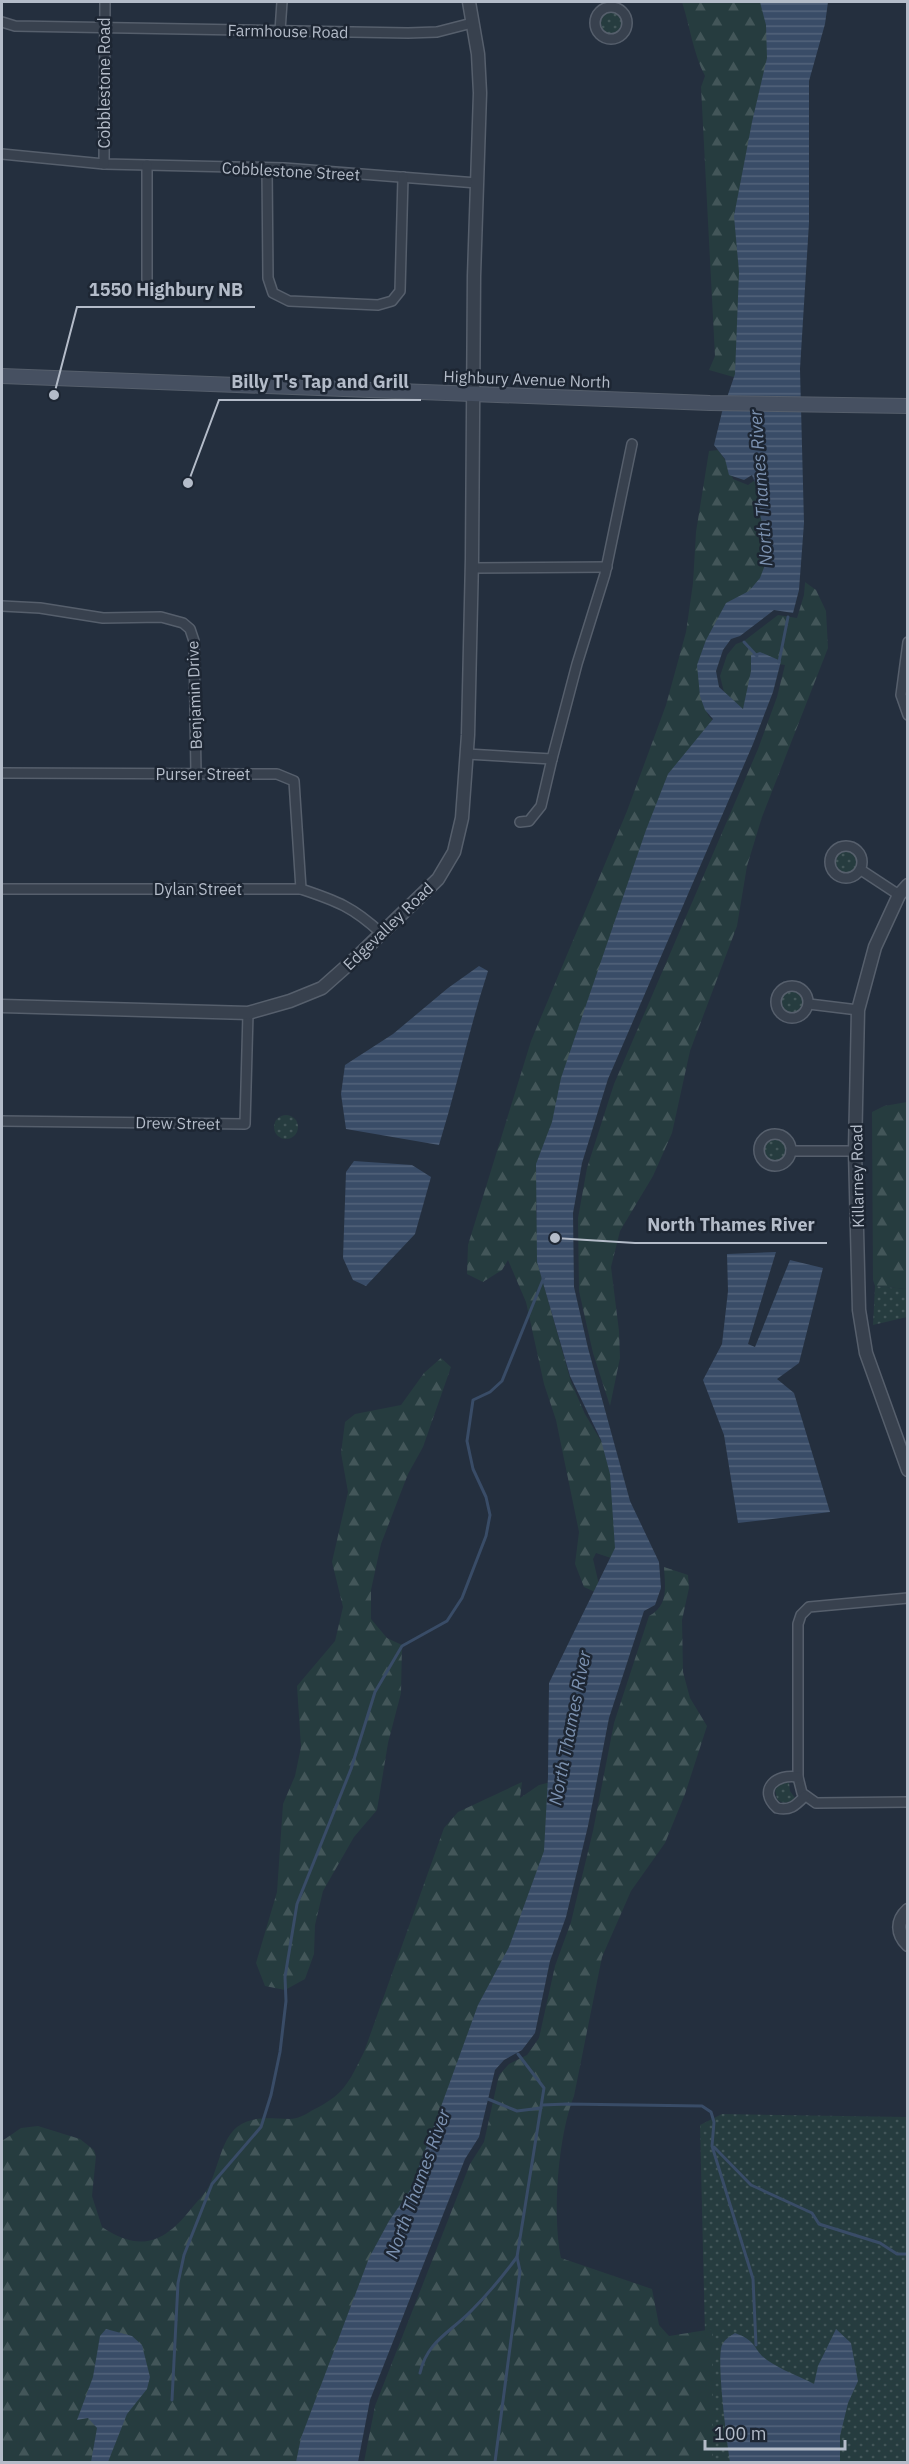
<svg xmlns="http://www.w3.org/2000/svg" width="909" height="2464" font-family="'IBM Plex Sans',sans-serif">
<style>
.green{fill:url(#green-dots)}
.forest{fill:url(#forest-firs)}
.water{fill:url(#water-rules)}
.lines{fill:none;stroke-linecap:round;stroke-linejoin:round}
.stream{stroke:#394c67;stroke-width:3}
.minor-casing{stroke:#565f6c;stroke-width:12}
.tertiary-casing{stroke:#565f6c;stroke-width:15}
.secondary-casing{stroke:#565f6c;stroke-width:16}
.minor{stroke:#38414e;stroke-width:9}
.tertiary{stroke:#38414e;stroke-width:12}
.secondary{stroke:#465061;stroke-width:14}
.labels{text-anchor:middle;stroke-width:5;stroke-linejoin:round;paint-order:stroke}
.street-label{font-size:16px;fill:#b4bcc9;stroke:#1d2633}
.water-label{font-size:18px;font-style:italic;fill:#7c92b1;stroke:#1d2633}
.leader{fill:none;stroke:#b4bcc9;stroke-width:2}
.callout-dot{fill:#b4bcc9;stroke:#1d2633;stroke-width:2}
.callout-label{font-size:18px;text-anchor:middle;font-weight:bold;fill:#b4bcc9;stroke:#1d2633;stroke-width:5;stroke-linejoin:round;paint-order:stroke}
</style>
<defs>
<pattern id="green-dots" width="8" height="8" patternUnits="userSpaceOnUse" patternTransform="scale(1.5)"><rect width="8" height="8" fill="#263c3f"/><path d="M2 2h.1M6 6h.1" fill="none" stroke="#435659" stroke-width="1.8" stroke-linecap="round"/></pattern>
<pattern id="forest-firs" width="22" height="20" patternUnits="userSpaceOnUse" patternTransform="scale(1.5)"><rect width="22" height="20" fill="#263c3f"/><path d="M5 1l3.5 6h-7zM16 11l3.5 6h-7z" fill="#435659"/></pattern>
<pattern id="water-rules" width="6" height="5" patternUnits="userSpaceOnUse" patternTransform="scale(1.5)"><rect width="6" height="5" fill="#394c67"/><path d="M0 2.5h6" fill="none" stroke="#53647b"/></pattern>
</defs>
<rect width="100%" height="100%" fill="#242f3e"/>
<!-- green -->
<g class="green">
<circle cx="612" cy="23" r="11"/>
<circle cx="847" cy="862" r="11"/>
<circle cx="792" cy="1002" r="11"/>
<circle cx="286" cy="1127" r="12"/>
<circle cx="775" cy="1150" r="11"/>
<path d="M875,1286L907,1289V1317L873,1325Z"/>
<path d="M789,1782L790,1791L795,1798C789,1803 783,1805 777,1799L775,1790L780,1784Z"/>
<path d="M722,2114L907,2117V2462H708L700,2125Z"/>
</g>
<!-- forest -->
<g class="forest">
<path d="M682,2H764L770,29V62L741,277L737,378L709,370L715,356L701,87L705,76C693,53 690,26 682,2Z"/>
<path d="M718,450L728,464L733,479L748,485L755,480L763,498L773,556L764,583L729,607L703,701L708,715L716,724L536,1206L539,1268L571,1382L585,1414L604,1446L612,1479L617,1551L611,1558L596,1553L593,1559L600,1589L597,1593L584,1587L575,1564L579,1532L556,1420L544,1384L526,1302L508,1260L502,1270L483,1282L467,1274L468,1245L531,1041L627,811L666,705L686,632L693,583L696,532L709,451Z"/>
<path d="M805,582L816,590L826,611L828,648L762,817L747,866L737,926L690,1051L672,1133L653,1176L620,1231L611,1267L619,1331L620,1358L610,1406L593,1353L579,1291L578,1218L587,1168L614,1084L758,749L777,697L785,665L778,664L747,713L724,692L720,676L727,655L736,644L744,641L778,615L797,618L804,595Z"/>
<path d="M907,1102V1289L875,1286L873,1280L872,1112L884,1106Z"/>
<path d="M441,1358L451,1367L423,1447L408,1474L381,1544L371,1590V1619L387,1638L402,1645L401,1693L388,1743L377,1810L354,1837L323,1891L315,1925L314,1954L305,1979L285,1990L265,1986L256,1963L277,1892L283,1804L295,1776L301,1747L297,1686L335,1641L343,1607L332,1562L348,1492L341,1453L345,1422L355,1414L401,1405L424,1373Z"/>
<path d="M664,1567L688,1575L689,1588L682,1620L683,1672L690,1698L707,1726L685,1794L665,1843L631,1891L602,1957L574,2096C558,2136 552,2216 561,2258L652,2289L659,2325L669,2336L713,2329V2462H364L375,2406L470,2164L484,2142L499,2075L509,2064L527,2055L539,2038L555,1966L571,1922L593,1831L614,1723L649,1616C669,1605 665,1587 664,1567Z"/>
<path d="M522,1782L520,1798L539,1785L551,1782L546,1855L413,2193L300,2462H2V2141L21,2128L38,2126L80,2139L94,2150L96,2156L92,2196L102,2227C140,2252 163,2244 191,2209C197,2201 206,2193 210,2184C218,2167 222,2139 237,2127C253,2115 271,2119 290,2119C297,2119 305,2115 311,2111C344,2095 348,2084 364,2052L444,1828L458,1812Z"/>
</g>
<!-- water -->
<g class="water">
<path d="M760,2H828L825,24L809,81V223L800,369L804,523L799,590L793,613L774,610L740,636L731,639L723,650L716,671L719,687L743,709L751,671V655L760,652L781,661L773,692L753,744L608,1079L582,1163L573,1213L574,1287L588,1348L630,1501L659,1562L661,1588L655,1605L644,1611L609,1718L588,1826L566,1917L550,1961L535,2033L522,2050L504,2060L495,2070L479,2137L465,2159L370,2400L358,2462H296L301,2438L369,2258L389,2221L411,2189L478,2005L509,1947L544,1851L548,1777L549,1683L615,1548L610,1474L601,1440L570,1376L537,1262L536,1164L552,1122L561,1078L646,830L668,774L713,719L705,710L700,696L697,665L706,640L726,603L749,591L760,578L770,552L759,511V493L752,475L744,480L729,475L725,459L714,445L722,412L735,374L739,272L734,216L752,122L767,58L766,25Z"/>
<path d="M479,966L488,971C469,1029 457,1087 439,1145L346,1129L341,1094L345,1065L393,1034L448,988Z"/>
<path d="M354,1161L412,1165L431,1177L415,1234L366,1286L353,1280L343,1258L346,1172Z"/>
<path d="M776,1252L748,1344L755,1347L790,1260L823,1268L799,1363L777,1379L794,1393L830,1512L738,1523L724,1435L703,1380L722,1344L728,1291L727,1254Z"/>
<path d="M106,2329L132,2336L142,2345L150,2377L147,2389L127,2414L108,2462H91L97,2428L88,2418L77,2420L93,2377L100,2336Z"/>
<path d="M836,2329L851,2343L858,2381L848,2403L840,2436V2462H730C727,2442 716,2360 722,2345C725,2339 730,2336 735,2333C758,2341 753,2350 767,2360C781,2370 799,2376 814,2384L818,2366Z"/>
</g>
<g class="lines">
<!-- stream -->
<g class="stream">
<path d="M744,642L757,656"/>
<path d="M779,662L788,617"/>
<path d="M488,2099L517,2111L541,2108"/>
<path d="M542,2105L567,2104L702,2106L711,2112L714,2122L712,2146L753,2279L756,2345"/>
<path d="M714,2147L751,2185L812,2213L819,2224L880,2243L897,2254H908"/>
<path d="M420,2373C427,2341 451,2332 472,2310C488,2294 503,2276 517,2257"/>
<path d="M172,2400L178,2283L184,2255L212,2184L261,2127L271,2095L280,2052L286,2001L285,1977L297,1904L351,1769L375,1692L402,1646L447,1621L462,1598L486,1536L490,1515L486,1497L473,1469L467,1441L473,1400L490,1392L502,1381L544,1277"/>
<path d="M495,2462L520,2271L517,2257L544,2088L518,2054"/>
</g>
<defs>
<g id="minor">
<circle cx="611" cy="23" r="16"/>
<path d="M2,22L15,26L408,33L437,32L472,23"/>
<path d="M280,31L282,2"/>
<path d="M2,154L104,164L284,168L477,183"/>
<path d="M104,164L105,2"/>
<path d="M267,169L268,278L273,293L289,301L378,305L392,301L400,291L403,177"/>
<path d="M147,285V165"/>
<path d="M472,568L607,567"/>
<path d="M2,606L40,608L103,618L161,617L183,623L190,629L194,641L196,774"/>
<path d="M908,642L901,695L908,715"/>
<path d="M467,754L552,759L577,664L605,574L632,444"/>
<path d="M2,773L277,774L294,781L301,889"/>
<path d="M520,822L529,821L541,806L552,759"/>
<circle cx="846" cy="862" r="16"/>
<path d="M861,870L899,895"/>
<path d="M2,889H301C337,901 353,907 381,933"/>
<circle cx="792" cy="1002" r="16"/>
<path d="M809,1004L858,1010"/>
<path d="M2,1121L245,1124L248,1013"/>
<circle cx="775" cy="1150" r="16"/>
<path d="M791,1151H855"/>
<path d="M908,1598L809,1607L801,1615L798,1624V1777L802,1793L816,1803L908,1802"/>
<path d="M798,1777C776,1773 757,1790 777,1808C791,1811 796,1805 805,1796"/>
</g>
<g id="tertiary">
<path d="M908,885L899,895L875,947L858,1010L855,1151L859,1310L866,1353L908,1470"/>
<path d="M2,1006L248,1013L290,1001L322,988L358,956L438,879L454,852L462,818L468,735L472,559L474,276L480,93L478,54L469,2"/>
<path d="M908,1910C896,1921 897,1934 908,1945"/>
</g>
<path id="secondary" d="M2,376L710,403L908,406"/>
</defs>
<!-- minor casing -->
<use href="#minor" class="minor-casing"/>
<!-- tertiary casing -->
<use href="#tertiary" class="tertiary-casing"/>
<!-- secondary casing -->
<use href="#secondary" class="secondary-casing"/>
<!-- minor -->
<use href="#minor" class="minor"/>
<!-- tertiary -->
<use href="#tertiary" class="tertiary"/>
<!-- secondary -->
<use href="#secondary" class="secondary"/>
</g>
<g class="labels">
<!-- street labels -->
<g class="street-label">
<text transform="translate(288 31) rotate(1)" y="6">Farmhouse Road</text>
<text transform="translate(104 83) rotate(-90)" y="6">Cobblestone Road</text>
<text transform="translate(291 171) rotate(3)" y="6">Cobblestone Street</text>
<text transform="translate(527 379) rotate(2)" y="6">Highbury Avenue North</text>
<text transform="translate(194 695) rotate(-92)" y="6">Benjamin Drive</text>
<text x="203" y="780">Purser Street</text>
<text x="198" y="895">Dylan Street</text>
<text transform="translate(388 926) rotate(-44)" y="6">Edgevalley Road</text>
<text transform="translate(178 1123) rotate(1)" y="6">Drew Street</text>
<text transform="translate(857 1176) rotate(-91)" y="6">Killarney Road</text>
</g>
<!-- water labels -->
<g class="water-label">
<text transform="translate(761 488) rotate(-94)" y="6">North Thames River</text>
<text transform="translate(570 1728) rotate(-79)" y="6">North Thames River</text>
<text transform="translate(418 2184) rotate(-70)" y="6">North Thames River</text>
</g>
</g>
<!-- callouts -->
<path class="leader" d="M54 395L77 307H255M188 483L219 400H421M555 1238L635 1243H827"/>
<g class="callout-dot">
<circle cx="54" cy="395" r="6"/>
<circle cx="188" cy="483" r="6"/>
<circle cx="555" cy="1238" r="6"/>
</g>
<g class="callout-label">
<text x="166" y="296">1550 Highbury NB</text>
<text x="320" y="388">Billy T's Tap and Grill</text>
<text x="731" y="1231">North Thames River</text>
</g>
<!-- border -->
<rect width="909" height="2464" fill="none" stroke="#b4bcc9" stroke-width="6"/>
<!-- scale -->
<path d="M705 2440v9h140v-9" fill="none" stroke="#b4bcc9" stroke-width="3"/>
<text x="714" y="2440" font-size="18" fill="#b4bcc9" stroke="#1d2633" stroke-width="4.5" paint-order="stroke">100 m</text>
</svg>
